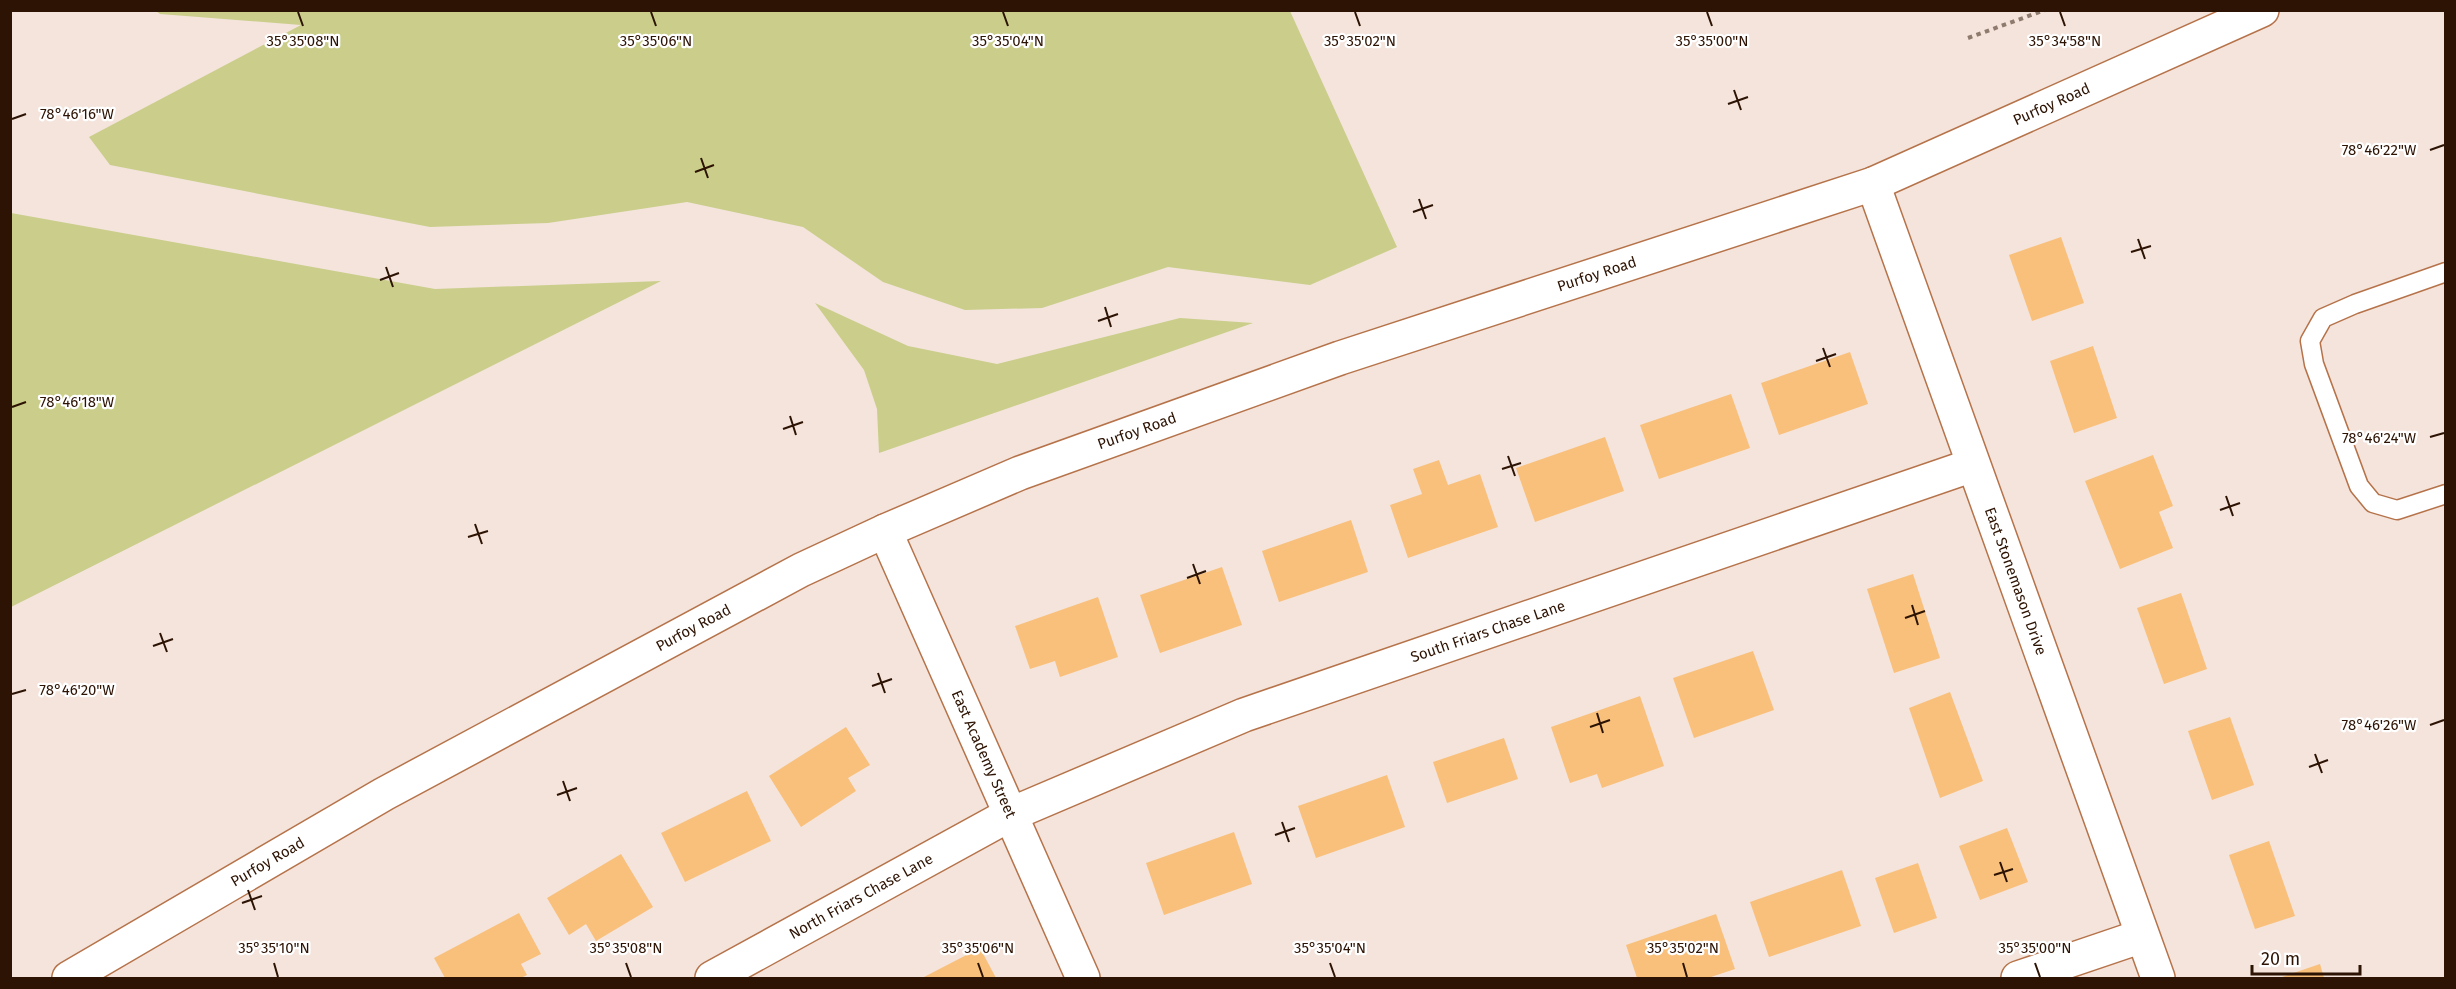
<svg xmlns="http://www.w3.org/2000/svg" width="2456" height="989" font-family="'Fira Sans',sans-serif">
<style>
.green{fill:#cace8a}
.building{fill:#f9c07b}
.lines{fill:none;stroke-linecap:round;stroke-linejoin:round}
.lane-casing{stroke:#b6734a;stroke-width:21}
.street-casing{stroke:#b6734a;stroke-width:36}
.secondary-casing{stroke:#b6734a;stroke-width:36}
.path{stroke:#8f7a6e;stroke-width:4;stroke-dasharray:4.5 4.5;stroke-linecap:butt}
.lane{stroke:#fff;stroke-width:18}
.street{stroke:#fff;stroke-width:33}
.secondary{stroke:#fff;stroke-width:33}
.ticks{fill:none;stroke:#2d1303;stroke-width:2}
.labels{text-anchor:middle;stroke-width:4.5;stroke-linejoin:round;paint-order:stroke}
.street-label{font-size:15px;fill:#2d1303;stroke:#fff}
.ticks-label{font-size:15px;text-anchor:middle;fill:#2d1303;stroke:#fff;stroke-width:4.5;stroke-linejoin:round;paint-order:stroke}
</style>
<rect width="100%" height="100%" fill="#f4e4dc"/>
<!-- green -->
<g class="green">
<path d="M156,11H1290L1397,247L1310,285L1168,267L1042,308L965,310L883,282L803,227L687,202L548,223L430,227L110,165L89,137L301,25L160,14Z"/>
<path d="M11,213L435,289L661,281L11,607Z"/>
<path d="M815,303L908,346L997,364L1180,318L1253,323L879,453L877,409L864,370Z"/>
</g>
<!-- building -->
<g class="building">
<path d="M2061,237L2084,303L2032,321L2009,255Z"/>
<path d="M2093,346L2117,418L2074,433L2050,361Z"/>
<path d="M1850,352L1868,404L1779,435L1761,383Z"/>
<path d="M1731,394L1750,448L1659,479L1640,425Z"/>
<path d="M1605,437L1624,491L1535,522L1516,468Z"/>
<path d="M2153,455L2173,506L2159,512L2173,548L2120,569L2085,481Z"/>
<path d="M1439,460L1448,485L1480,474L1498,527L1408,558L1390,505L1422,494L1413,469Z"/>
<path d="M1351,520L1368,572L1279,602L1262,551Z"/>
<path d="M1222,567L1242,625L1160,653L1140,595Z"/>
<path d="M1913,574L1940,658L1894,673L1867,589Z"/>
<path d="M2181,593L2207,669L2164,684L2137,608Z"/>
<path d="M1098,597L1118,657L1060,677L1055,661L1030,669L1015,626Z"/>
<path d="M1753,651L1774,710L1694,738L1673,678Z"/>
<path d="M1950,692L1983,781L1940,798L1909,708Z"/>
<path d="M1640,696L1664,766L1602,788L1597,774L1570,783L1551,727Z"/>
<path d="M2230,717L2254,785L2212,800L2188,731Z"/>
<path d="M846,727L870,765L848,778L856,791L801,827L769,776Z"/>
<path d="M1504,738L1518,779L1447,803L1433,762Z"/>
<path d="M1387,775L1405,827L1316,858L1298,806Z"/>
<path d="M747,791L771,841L685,882L661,833Z"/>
<path d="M2007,828L2028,882L1980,900L1959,846Z"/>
<path d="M1234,832L1252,884L1164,915L1146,863Z"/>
<path d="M2269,841L2295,916L2255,929L2229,855Z"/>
<path d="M621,854L653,907L596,941L586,924L569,935L547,898Z"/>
<path d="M1918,863L1937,918L1894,933L1875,878Z"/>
<path d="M1842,870L1861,926L1769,957L1750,902Z"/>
<path d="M519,913L541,954L521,964L527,975L521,978H445L434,958Z"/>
<path d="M1716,914L1735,969L1708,978H1637L1626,945Z"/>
<path d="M980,948L996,978H922Z"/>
<path d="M2320,964L2324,978H2279Z"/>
</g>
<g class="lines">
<defs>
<path id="lane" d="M2446,272L2355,304L2323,318L2310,341L2314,364L2359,486L2373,503L2397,510L2446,494"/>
<g id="street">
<path id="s1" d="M1873,184L2158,978"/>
<path id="s2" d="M885,531L1083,978"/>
<path id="s3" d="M712,978L1009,815L1244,715L1973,465"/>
<path d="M2018,978L2142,936"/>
</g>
<g id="secondary">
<path id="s4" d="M69,978L384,794L801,570L885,531L1020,473L1340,358L1873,184L2262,10"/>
</g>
</defs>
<!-- lane casing -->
<use href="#lane" class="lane-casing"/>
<!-- street casing -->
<use href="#street" class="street-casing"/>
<!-- secondary casing -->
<use href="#secondary" class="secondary-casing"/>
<!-- path -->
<path class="path" d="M1968,38L2045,10"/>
<!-- lane -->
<use href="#lane" class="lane"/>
<!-- street -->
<use href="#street" class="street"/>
<!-- secondary -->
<use href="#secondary" class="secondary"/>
</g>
<!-- ticks -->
<path class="ticks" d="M298,12L303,26M651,12L656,26M1003,12L1008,26M1355,12L1360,26M1707,12L1712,26M2060,12L2065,26M1734,90L1741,110M1728,104L1748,97M12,119L26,114M2430,150L2444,145M701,158L708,178M695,172L714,165M1419,199L1426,219M1413,212L1433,205M2138,239L2145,259M2131,252L2151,246M386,267L393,287M380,280L399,273M1105,307L1111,327M1098,321L1118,314M1823,348L1830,367M1816,361L1836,354M12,407L26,402M790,416L796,435M783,429L803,422M2430,437L2444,433M1508,456L1515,476M1502,469L1521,463M2226,496L2233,516M2220,510L2240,503M475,524L482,544M468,537L488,531M1193,564L1200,584M1187,578L1206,571M1912,605L1918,625M1905,618L1925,611M160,633L167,652M153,646L173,639M878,673L885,693M872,686L892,679M12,694L26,690M1597,713L1603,733M2430,725L2444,720M1590,727L1610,720M2315,754L2322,773M2309,767L2328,760M563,781L570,801M557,795L577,788M1282,822L1289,842M1275,835L1295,828M2000,862L2007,882M1994,875L2013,869M248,890L255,910M242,903L262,896M274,963L278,977M626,963L631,977M978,963L983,977M1330,963L1335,977M1683,963L1687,977M2035,963L2040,977"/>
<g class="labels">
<!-- street labels -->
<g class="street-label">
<text dy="5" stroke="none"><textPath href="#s4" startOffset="2174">Purfoy Road</textPath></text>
<text dy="5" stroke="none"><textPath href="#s4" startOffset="1688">Purfoy Road</textPath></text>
<text dy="5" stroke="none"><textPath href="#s4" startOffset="1202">Purfoy Road</textPath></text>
<text dy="5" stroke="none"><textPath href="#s1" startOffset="422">East Stonemason Drive</textPath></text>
<text dy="5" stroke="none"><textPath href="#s4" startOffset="716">Purfoy Road</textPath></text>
<text dy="5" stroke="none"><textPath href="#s3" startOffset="852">South Friars Chase Lane</textPath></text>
<text dy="5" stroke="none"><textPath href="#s2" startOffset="244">East Academy Street</textPath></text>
<text dy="5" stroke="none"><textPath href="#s4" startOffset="230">Purfoy Road</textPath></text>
<text dy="5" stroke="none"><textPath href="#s3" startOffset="170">North Friars Chase Lane</textPath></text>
</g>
</g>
<g class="ticks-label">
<text x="303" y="46">35°35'08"N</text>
<text x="656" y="46">35°35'06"N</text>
<text x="1008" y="46">35°35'04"N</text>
<text x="1360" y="46">35°35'02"N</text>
<text x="1712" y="46">35°35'00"N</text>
<text x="2065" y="46">35°34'58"N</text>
<text x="77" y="119">78°46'16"W</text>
<text x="2379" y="155">78°46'22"W</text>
<text x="77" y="407">78°46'18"W</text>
<text x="2379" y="443">78°46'24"W</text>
<text x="77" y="695">78°46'20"W</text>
<text x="2379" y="730">78°46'26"W</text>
<text x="274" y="953">35°35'10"N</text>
<text x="626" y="953">35°35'08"N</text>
<text x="978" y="953">35°35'06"N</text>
<text x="1330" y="953">35°35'04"N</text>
<text x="1683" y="953">35°35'02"N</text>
<text x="2035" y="953">35°35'00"N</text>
</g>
<!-- border -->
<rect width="2456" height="989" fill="none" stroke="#2d1303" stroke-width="24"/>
<!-- scale -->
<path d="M2252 965v9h108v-9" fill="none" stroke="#2d1303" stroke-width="3"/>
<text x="2261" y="965" font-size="18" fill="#2d1303" stroke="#ffffff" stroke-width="4.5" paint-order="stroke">20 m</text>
</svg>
